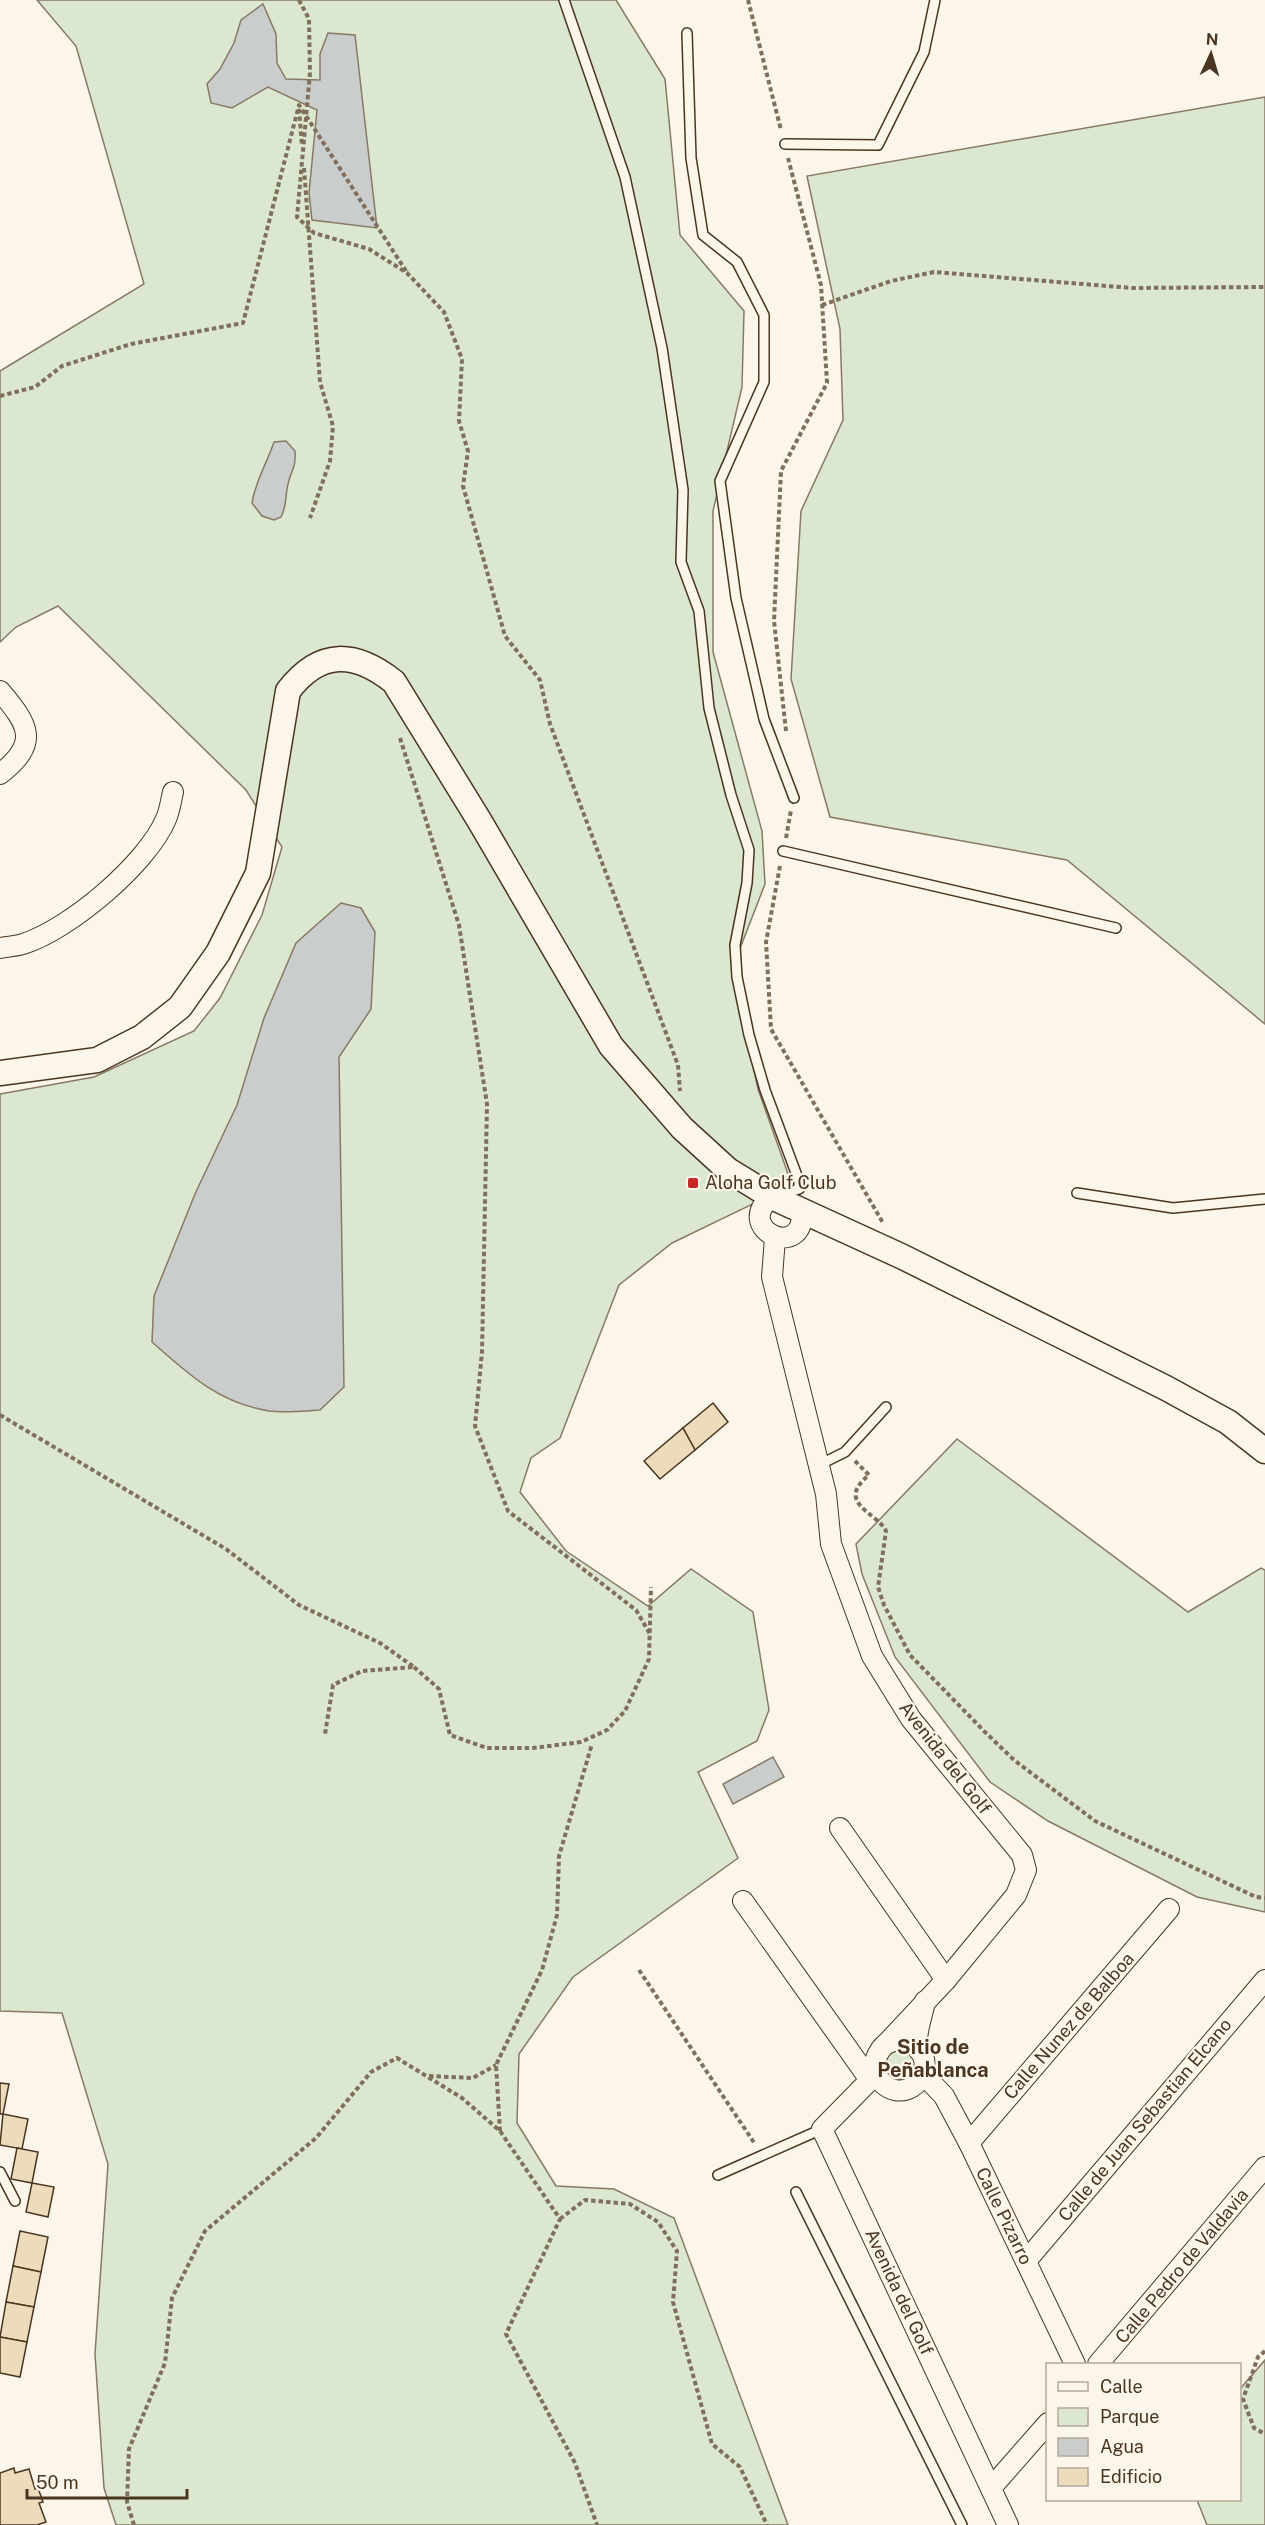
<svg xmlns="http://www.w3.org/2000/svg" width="1265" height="2525" viewBox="0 0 1265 2525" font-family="'Public Sans',sans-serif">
<rect width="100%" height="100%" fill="#fbf6e9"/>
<g fill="#dce7d0" stroke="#887966" stroke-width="1.5">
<polygon points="37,0 616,0 665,79 680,235 744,311 742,387 713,511 713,652 762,831 765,884 732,969 758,1089 792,1185 672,1243 619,1285 560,1438 531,1458 520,1492 566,1551 648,1606 691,1569 753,1612 769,1710 757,1741 698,1772 738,1858 573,1977 519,2054 517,2123 556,2186 614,2189 674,2218 788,2525 116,2525 104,2488 95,2354 108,2164 62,2013 0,2011 0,1094 94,1077 194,1031 220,998 262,915 282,847 246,790 58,606 16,627 0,642 0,371 144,284 76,46"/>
<polygon points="1265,97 1265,1024 1067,860 830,817 791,679 801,511 843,420 840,329 807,176"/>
<polygon points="957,1439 1188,1612 1261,1568 1265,1570 1265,1912 1197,1897 1048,1821 990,1782 895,1657 862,1574 856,1544"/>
<path d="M899 2048 917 2057 912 2078C896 2083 881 2077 886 2057Z"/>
<polygon points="1265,2360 1265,2525 1207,2525 1197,2500 1240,2500 1240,2389"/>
</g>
<g fill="#c9cecd" stroke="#887966" stroke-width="1.5">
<polygon points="263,4 276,34 277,63 286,79 320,80 320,54 328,33 355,35 377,228 312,220 309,193 317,110 268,87 232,108 211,103 207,84 220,69 234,43 241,20"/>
<path d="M286 441 295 451C296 470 291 469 288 484 285 496 287 506 281 517L274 520 262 516 252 503C255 482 267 463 274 442Z"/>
<path d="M341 903 361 908 375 932 371 1009 339 1057 344 1387 320 1410C303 1411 285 1413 269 1411 219 1403 188 1374 152 1342L154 1296 195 1194 237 1105 264 1018 296 943Z"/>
<polygon points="773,1757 784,1777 733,1804 723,1784"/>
</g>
<g fill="#ecdcbc" stroke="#4a3520" stroke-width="1.5">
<polygon points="713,1403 728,1422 695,1450 683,1428"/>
<polygon points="683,1428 695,1450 660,1479 644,1461"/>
<polygon points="0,2083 9,2084 3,2114 0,2114"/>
<polygon points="3,2114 28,2119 22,2149 0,2145"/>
<polygon points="17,2148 38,2152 32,2183 11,2179"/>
<polygon points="32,2183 54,2187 48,2217 26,2212"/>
<polygon points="20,2231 48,2237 41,2272 13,2266"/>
<polygon points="13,2266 41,2272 34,2307 6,2302"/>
<polygon points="6,2302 34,2307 27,2342 0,2337"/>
<polygon points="0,2337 27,2342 20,2377 0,2373"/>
<polygon points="14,2468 15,2473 29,2469 35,2489 38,2488 43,2502 39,2503 46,2522 37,2525 0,2525 0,2473"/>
</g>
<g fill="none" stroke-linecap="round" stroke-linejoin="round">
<defs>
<g id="service">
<polyline points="564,0 625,177 662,348 683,490 681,562 699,611 709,708 731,795 749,850 747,883 735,945 737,977 749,1035 765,1090 799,1181 799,1189 780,1195"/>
<polyline points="687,33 691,158 703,235 737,262 764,315 764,382 720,481 736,598 764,719 794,798"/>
<polyline points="785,144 878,145 924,52 935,0"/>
<polyline points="783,851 1116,928"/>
<polyline points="1077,1193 1173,1208 1265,1199"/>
<polyline points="819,1465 845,1452 886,1407"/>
<polyline points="0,2172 15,2201"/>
<polyline points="718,2175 822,2129"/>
<polyline points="796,2192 962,2525"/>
</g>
<g id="minor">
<path d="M0 691C29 725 40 743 0 774"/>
<path d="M0 948C7 947 16 946 23 944 70 929 147 864 166 819 170 810 171 800 173 792"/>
<path d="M772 1197C731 1228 806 1264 802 1209"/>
<polyline points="775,1238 772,1277 826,1494 831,1544 872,1656 911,1719 1022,1855 1026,1870 1016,1895 946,1980 887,2043"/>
<polyline points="840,1828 946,1980"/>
<polyline points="743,1901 870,2080"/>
<path d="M917 2047C904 2038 886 2037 878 2054 866 2075 891 2100 912 2087 923 2080 928 2066 922 2054 921 2053 917 2048 917 2047 915 2034 923 2014 925 2001"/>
<polyline points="876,2074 822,2129 1008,2525"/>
<polyline points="923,2074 944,2096 969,2143 1075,2364"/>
<polyline points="969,2143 1169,1909"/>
<polyline points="1026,2261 1265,1980"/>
<polyline points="1098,2364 1265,2167"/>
<polyline points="991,2488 1048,2423"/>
</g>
<path id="tertiary" d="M0 1073 97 1060 142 1037 180 1007 218 953 258 873 288 691C320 649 355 651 394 682L479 820 611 1046 682 1128 728 1170 772 1197 903 1257 1166 1388 1228 1422 1265 1451"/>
</defs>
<use href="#service" stroke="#4a3520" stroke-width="12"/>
<use href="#minor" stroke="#4a3520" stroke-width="22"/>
<use href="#tertiary" stroke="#4a3520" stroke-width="27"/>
<g stroke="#7f6f5c" stroke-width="4" stroke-dasharray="4.5 3" stroke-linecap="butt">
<polyline points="299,0 309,19 310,73 297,217 314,233 369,249 407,273 444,312 462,359 459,421 468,451 463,486 505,636 540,680 550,724 678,1065 680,1091"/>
<polyline points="748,0 781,130"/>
<polyline points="299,109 302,146"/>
<polyline points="304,168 320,382 333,426 330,461 310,518"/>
<polyline points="822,305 891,281 934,272 1132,288 1265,287"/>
<polyline points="0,396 35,387 62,366 131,344 243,323 299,105 406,271"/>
<polyline points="786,731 774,621 781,471 827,383 821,285 788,158"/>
<polyline points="400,738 459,925 487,1104 482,1352 475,1426 508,1511 636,1610 650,1634"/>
<polyline points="786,838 791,810"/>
<polyline points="780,866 766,942 771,1029 883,1223"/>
<polyline points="0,1415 226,1549 299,1605 380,1643 414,1667 362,1671 333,1685 325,1734"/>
<path d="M855 1461 869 1475C834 1503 878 1513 886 1531L878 1587 884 1605 910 1655 985 1732 1014 1760 1095 1821 1256 1897 1265 1898"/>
<polyline points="414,1667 439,1689 450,1735 487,1748 533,1748 581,1742 607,1730 625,1711 649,1659 651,1587"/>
<polyline points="639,1970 755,2144"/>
<polyline points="429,2076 473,2078 496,2065"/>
<polyline points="500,2131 496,2065 542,1970 557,1915 559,1856 592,1744"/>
<polyline points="560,2219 585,2200 630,2204 658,2222 677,2251 673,2302 712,2444 740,2467 767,2525"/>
<polyline points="1265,2351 1258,2357 1243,2399 1254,2428 1265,2434"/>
<polyline points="134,2525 127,2502 129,2449 165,2363 172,2298 205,2231 316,2138 371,2072 397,2058 462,2098 500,2131 560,2219 506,2334 575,2463 597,2525"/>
</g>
<use href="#service" stroke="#fbf6e9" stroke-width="9"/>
<use href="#minor" stroke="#fbf6e9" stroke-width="20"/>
<use href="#tertiary" stroke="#fbf6e9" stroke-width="24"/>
</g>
<rect fill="#c62828" stroke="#fbf6e9" stroke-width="2" x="687" y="1177" width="12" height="12" rx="3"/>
<g text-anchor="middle" stroke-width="4.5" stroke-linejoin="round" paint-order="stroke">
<g font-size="18" fill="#4a3520" stroke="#fbf6e9" text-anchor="start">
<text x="705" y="1189">Aloha Golf Club</text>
</g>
<g font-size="18" fill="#4a3520" stroke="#fbf6e9">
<text transform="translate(945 1758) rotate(52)" y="6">Avenida del Golf</text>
<text transform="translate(1069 2026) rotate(-49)" y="6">Calle Nunez de Balboa</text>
<text transform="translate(1145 2120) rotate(-50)" y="6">Calle de Juan Sebastian Elcano</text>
<text transform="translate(1004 2216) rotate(64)" y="6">Calle Pizarro</text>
<text transform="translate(1182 2266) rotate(-50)" y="6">Calle Pedro de Valdavia</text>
<text transform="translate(899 2292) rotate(65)" y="6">Avenida del Golf</text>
</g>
<g font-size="20" font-weight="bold" fill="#4a3520" stroke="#fbf6e9">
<text x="933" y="2054">Sitio de<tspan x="933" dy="23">Peñablanca</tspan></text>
</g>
</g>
<rect x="1046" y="2363" width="195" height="138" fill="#fbf6e9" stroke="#b4a999" stroke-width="1.5"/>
<rect x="1058" y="2382" width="30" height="9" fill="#fbf6e9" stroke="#b4a999" stroke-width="1.5"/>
<text x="1100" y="2393" font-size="18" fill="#4a3520">Calle</text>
<rect x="1058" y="2408" width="30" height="18" fill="#dce7d0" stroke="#b4a999" stroke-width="1.5"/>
<text x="1100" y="2423" font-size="18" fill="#4a3520">Parque</text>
<rect x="1058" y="2438" width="30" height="18" fill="#c9cecd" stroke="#b4a999" stroke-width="1.5"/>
<text x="1100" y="2453" font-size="18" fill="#4a3520">Agua</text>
<rect x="1058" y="2468" width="30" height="18" fill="#ecdcbc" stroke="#b4a999" stroke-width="1.5"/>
<text x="1100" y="2483" font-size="18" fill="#4a3520">Edificio</text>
<g transform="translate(1211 54) rotate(4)" stroke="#fbf6e9" stroke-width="4.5" paint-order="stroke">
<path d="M0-4.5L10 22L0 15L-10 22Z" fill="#4a3520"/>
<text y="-9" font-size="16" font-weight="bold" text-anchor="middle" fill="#4a3520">N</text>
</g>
<path d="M27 2489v9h160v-9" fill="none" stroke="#4a3520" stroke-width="3"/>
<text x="36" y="2489" font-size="18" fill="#4a3520" stroke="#fbf6e9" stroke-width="4.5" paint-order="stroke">50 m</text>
</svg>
